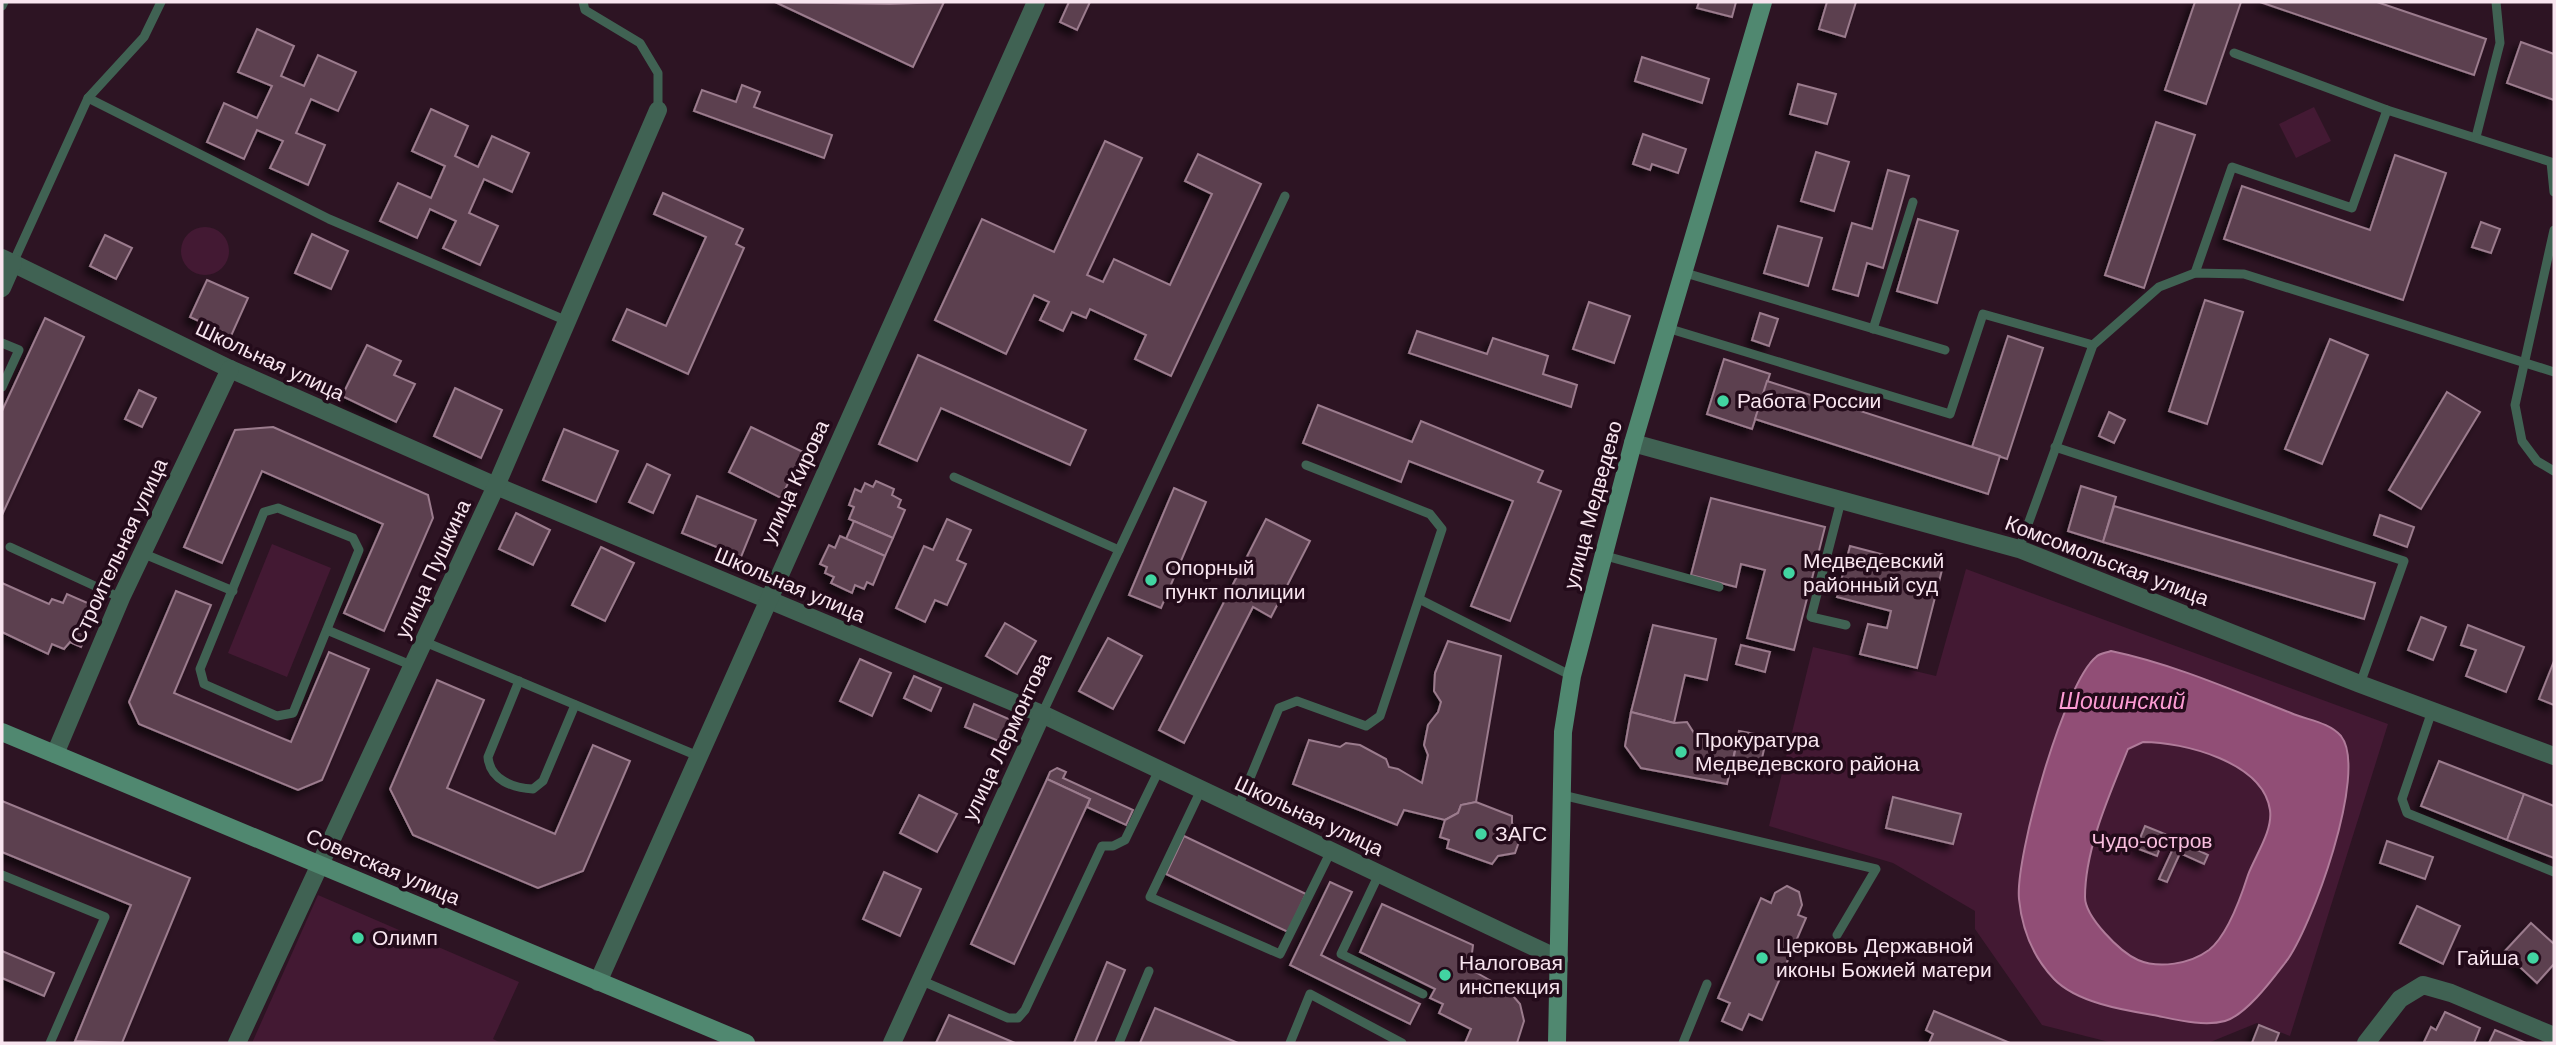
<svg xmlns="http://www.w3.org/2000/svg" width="2556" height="1045" viewBox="0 0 2556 1045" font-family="Arial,sans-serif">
<defs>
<filter id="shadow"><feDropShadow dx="-5.5" dy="5.5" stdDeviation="3.5" flood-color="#0009"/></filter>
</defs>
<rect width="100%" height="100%" fill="#2d1423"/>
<g fill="#431933">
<polygon points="2314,107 2331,141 2296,158 2279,124"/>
<circle cx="205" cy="251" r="24"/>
<polygon points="272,544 331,568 287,677 228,653"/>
<polygon points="1966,569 2388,724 2290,1036 2257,1023 2208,1043 2113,1043 2042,1025 1975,929 1975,911 1893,863 1769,826 1813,647 1936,676"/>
<polygon points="318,895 519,982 493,1039 501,1043 252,1043"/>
</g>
<path fill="#914e76" stroke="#b07b9a" stroke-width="2" fill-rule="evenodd" d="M2111 651C2173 664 2232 690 2291 713 2307 720 2329 722 2341 736 2369 771 2311 930 2285 963 2272 980 2246 1015 2225 1021 2203 1027 2174 1019 2153 1015 2122 1010 2076 1002 2054 979 2033 957 2022 929 2019 899 2015 857 2064 683 2096 657 2100 653 2106 653 2111 651ZM2143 742C2184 742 2263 762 2270 810 2273 831 2255 856 2248 875 2241 897 2228 935 2209 950 2190 964 2159 969 2138 960 2120 952 2085 917 2085 897 2085 848 2110 794 2128 749Z"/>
<g fill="#5c4050" stroke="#9b7b8d" stroke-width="2" filter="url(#shadow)">
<polygon points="775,2 890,4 944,2 913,67"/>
<polygon points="1069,2 1090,2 1077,30 1060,22"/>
<polygon points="1699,2 1736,2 1732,17 1697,8"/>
<polygon points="1827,2 1856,2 1845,37 1819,29"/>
<polygon points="2195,2 2241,2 2206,104 2165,90"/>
<polygon points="2260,2 2377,2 2486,39 2474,75"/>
<polygon points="257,29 294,46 281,76 304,86 318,55 356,72 338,111 311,99 296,133 325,145 308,185 270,168 283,141 257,130 244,159 207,142 224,103 257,118 272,86 238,72"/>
<polygon points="2521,42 2554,54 2554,100 2507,83"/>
<polygon points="1642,57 1709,79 1702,103 1635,81"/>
<polygon points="1798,84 1836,94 1827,124 1790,114"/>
<polygon points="742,85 760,92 754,107 832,135 824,158 694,111 702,90 736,102"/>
<polygon points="431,109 468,126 455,156 478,167 492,136 529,153 512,192 484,179 469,213 498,226 480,265 443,248 456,221 430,209 417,238 380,221 398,183 431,198 445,166 412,151"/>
<polygon points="2156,122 2195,135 2144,288 2105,275"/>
<polygon points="1643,134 1686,149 1678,173 1652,164 1650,170 1633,164"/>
<polygon points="1105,141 1142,158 1087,275 1103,282 1114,259 1170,285 1212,194 1185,181 1198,154 1261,184 1171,376 1135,359 1146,335 1090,309 1086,318 1072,312 1063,331 1040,320 1049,302 1034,295 1006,354 935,320 982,219 1054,252"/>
<polygon points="1816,152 1849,162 1834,211 1801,201"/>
<polygon points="2395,155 2446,173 2403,300 2224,239 2242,186 2370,230"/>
<polygon points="1888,170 1909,176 1883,268 1867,263 1858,296 1833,289 1852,223 1872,229"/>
<polygon points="663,193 743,229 736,244 744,248 688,374 613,340 627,309 666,326 706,237 654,214"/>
<polygon points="1918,219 1958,231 1937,303 1897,291"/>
<polygon points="2481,222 2500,229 2491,253 2472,247"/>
<polygon points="1778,226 1822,238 1808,286 1764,273"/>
<polygon points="312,234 348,251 331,289 295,273"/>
<polygon points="105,235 132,248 116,279 90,266"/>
<polygon points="207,280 248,298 231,336 190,317"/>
<polygon points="2205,300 2243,312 2207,424 2169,411"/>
<polygon points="1589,302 1630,316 1614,363 1573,349"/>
<polygon points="1760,313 1778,319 1769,346 1752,340"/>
<polygon points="45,318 84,337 2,515 2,411"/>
<polygon points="1417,331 1487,354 1493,338 1548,356 1543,374 1577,385 1571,407 1409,353"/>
<polygon points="2008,336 2043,348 2007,459 1972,447"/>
<polygon points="2330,339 2368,355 2322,464 2285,449"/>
<polygon points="367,345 401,361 394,375 415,384 396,422 342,396"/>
<polygon points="918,355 1086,430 1070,465 941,408 917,461 879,444"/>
<polygon points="1724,359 1770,374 1752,429 1707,414"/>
<polygon points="1767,381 2000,456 1988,494 1755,419"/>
<polygon points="455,388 502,410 481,458 434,436"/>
<polygon points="139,390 156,398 142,427 125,419"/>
<polygon points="2447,392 2480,412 2421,509 2389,490"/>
<polygon points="1318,405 1412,442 1421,421 1543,471 1538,482 1561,491 1510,621 1471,606 1513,501 1409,461 1401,482 1303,443"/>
<polygon points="2109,412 2125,420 2114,443 2099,436"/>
<polygon points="273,427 428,495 433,518 384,631 344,613 383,524 262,471 222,563 184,547 235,430"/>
<polygon points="751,427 803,452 781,498 729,472"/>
<polygon points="564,429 618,451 596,502 543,480"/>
<polygon points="647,464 670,475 653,513 629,502"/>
<polygon points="876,481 894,489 892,495 901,500 898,507 905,510 893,538 849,519 854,507 849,505 855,489 861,492 865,483 873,487"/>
<polygon points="2081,486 2116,497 2103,542 2068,531"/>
<polygon points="1174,488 1206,502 1161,608 1129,595"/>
<polygon points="697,496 756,520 741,557 682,533"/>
<polygon points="1711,498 1825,527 1794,650 1747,638 1765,570 1741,564 1736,587 1691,575"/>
<polygon points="2114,506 2375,583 2364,619 2103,542"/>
<polygon points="516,513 550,530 533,565 499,549"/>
<polygon points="2380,515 2414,527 2407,547 2374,535"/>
<polygon points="947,519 971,530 957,560 966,564 947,605 935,600 925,622 896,608 924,546 933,550"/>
<polygon points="1266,519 1310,541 1271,617 1253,607 1184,743 1159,730"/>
<polygon points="854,521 893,538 885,556 846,539"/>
<polygon points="840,536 885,556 873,585 867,582 864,589 855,585 852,593 831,583 834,577 825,573 827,567 820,564 829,545 835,548"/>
<polygon points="1850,546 1942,570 1917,668 1860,654 1868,624 1887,628 1891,611 1837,597"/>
<polygon points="601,547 634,563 605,621 572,605"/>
<polygon points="2,583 49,604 52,599 63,603 67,594 99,608 81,647 70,642 64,649 52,644 48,654 2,632"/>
<polygon points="176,591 211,605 174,693 291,742 329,652 369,669 322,780 298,790 139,724 129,702"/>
<polygon points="2421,617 2446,627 2433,660 2408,650"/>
<polygon points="1005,623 1036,641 1017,674 986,656"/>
<polygon points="1653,625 1716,639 1707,680 1685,675 1674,723 1631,712"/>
<polygon points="2468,625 2524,647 2506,692 2466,676 2476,650 2461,645"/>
<polygon points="1108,638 1142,656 1113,709 1079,691"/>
<polygon points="1448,641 1501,656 1476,802 1461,805 1458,813 1445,820 1404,810 1397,825 1293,784 1309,740 1340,747 1346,743 1360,745 1386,759 1389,767 1398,769 1422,783 1428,755 1424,745 1428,725 1438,712 1441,702 1434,691 1435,673"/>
<polygon points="1741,645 1770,652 1765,672 1736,664"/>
<polygon points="860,659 891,673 872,716 840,701"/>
<polygon points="2554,661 2554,705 2539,699"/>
<polygon points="914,676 941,688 931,711 904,698"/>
<polygon points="437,680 484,700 447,788 555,834 593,745 630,761 583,871 538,888 413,835 390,789"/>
<polygon points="974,704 1011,720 1001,742 965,727"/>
<polygon points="1631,712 1674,723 1687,722 1694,733 1737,742 1727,784 1641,768 1625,746"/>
<polygon points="1739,731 1767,736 1760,767 1733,761"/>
<polygon points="2439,761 2524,794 2507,840 2421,806"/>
<polygon points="1057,768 1066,772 1063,778 1133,810 1126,825 1087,807 1090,799 1047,779 1050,772"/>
<polygon points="1047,779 1090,799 1014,964 971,944"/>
<polygon points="2524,794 2554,806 2554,858 2507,840"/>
<polygon points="919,795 957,814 937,852 900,833"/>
<polygon points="1893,797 1961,814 1953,844 1886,828"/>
<polygon points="2,801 190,878 122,1043 75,1041 131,905 2,852"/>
<polygon points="1476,802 1512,816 1512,823 1521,836 1515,853 1498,856 1492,864 1447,848 1449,840 1440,837 1445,820 1458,813 1461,805"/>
<polygon points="2145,826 2165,834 2157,856 2136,848"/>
<polygon points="1184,836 1306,894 1288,932 1166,874"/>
<polygon points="2177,840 2208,855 2204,864 2180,853 2167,882 2159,879"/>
<polygon points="2387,841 2433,857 2425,879 2380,863"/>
<polygon points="884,872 921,889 900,936 863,919"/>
<polygon points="1330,882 1352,892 1321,955 1420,1004 1410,1024 1290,965"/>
<polygon points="1787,886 1799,892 1802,905 1798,915 1806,918 1762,1020 1749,1014 1742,1030 1722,1021 1730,1003 1718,998 1761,898 1771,903 1775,893"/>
<polygon points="1382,904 1473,945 1470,969 1509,991 1520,1004 1524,1021 1517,1043 1465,1043 1471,1029 1439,1013 1443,1004 1430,998 1435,989 1360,952"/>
<polygon points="2417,906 2460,926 2443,964 2400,943"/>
<polygon points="2531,923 2554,944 2554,964 2537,983 2504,952"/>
<polygon points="2,951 54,973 44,996 2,978"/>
<polygon points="1107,962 1125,970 1095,1043 1074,1043"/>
<polygon points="1155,1008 1238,1043 1140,1043"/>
<polygon points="1934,1011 2010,1043 1929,1043 1933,1034 1926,1030"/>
<polygon points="2445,1012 2480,1028 2474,1043 2424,1042 2431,1027 2436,1030"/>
<polygon points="949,1015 1015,1043 936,1043"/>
<polygon points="2259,1025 2279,1033 2275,1043 2252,1043"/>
<polygon points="2495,1030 2526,1043 2489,1043"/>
</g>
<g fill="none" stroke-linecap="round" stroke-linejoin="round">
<g stroke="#406253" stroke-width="9">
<polyline points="583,2 585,10 640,43 658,73 658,110"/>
<polyline points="2,6 4,2"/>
<polyline points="2234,53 2387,110 2551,162 2554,192"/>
<polyline points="88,98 329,219 567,321"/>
<polyline points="2476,137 2500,43 2496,2"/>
<polyline points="2554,230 2515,405 2522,441 2537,461 2554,471"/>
<polyline points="13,263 88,98 144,37 161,2"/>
<polyline points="1682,272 1945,350"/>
<polyline points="2195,273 2232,167 2352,208 2387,110"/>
<polyline points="1667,328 1950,414 1983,314 2093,345"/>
<polyline points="1873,329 1913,202"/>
<polyline points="2,343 19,350 2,387"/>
<polyline points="2055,447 2404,561 2360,684"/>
<polyline points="954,477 1119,550"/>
<polyline points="1841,501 1811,617 1846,625"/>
<polygon points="278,508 353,538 359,550 293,713 277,716 204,684 200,669 264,512"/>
<polyline points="10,547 121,598"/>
<polyline points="2019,549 2093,345 2159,287 2195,273 2244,274 2554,372"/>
<polyline points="142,553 233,591"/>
<polyline points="1602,555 1719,587"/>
<polyline points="1421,600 1572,676"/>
<polyline points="327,630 413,666"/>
<polyline points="425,642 698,756"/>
<path d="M519 681 488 757C490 780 513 788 533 789L543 781 575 705"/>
<polyline points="2432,711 2402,799 2407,813 2554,872"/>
<polyline points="1042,714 1285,196"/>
<polyline points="1201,790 1150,897 1280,954 1331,851"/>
<polyline points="1562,795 1876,869 1837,935"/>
<polyline points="1238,807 1279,708 1297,701 1366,726 1380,716 1442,529 1430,514 1306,465"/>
<polyline points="1379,874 1341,954 1423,994"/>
<polyline points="2,875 105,917 50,1043"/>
<polyline points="920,980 1008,1018 1018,1018 1025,1010 1102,846 1113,846 1125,840 1159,770"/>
<polyline points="1119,1043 1149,971"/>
<polyline points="1290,1043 1310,994 1402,1043"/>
<polyline points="1683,1043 1707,984"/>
</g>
<g stroke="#406253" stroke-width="18">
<polyline points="2,258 230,369 496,486 1042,714 1559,959"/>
<polyline points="2,288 13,263"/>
<polyline points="1633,443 2019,549 2360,684 2554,756"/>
<polyline points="55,754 121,598 230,369"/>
<polyline points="598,982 1036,2"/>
<polyline points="237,1043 496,486 658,110"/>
<polyline points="892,1043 1042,714"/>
<polyline points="2366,1043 2400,999 2423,985 2451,993 2554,1036"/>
</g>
<g stroke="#508870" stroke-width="18">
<polyline points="2,732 746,1043"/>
<polyline points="1557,1043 1563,732 1572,676 1633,443 1763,2"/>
</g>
</g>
<g fill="#42d4a1" stroke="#230b1a" stroke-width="2.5">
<circle cx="1723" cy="401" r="7"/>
<circle cx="1789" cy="573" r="7"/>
<circle cx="1151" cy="580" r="7"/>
<circle cx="1681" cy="752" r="7"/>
<circle cx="1481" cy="834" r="7"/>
<circle cx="358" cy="938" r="7"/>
<circle cx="1762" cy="958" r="7"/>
<circle cx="2533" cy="958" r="7"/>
<circle cx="1445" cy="975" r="7"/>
</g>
<g text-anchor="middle" stroke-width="7" stroke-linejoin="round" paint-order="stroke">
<g font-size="21" fill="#f8e5ef" stroke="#230b1a">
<text transform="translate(270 361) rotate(25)" y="7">Школьная улица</text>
<text transform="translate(795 482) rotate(-65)" y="7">улица Кирова</text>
<text transform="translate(1593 505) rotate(-75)" y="7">улица Медведево</text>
<text transform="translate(119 551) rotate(-65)" y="7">Строительная улица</text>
<text transform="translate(2107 561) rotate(21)" y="7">Комсомольская улица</text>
<text transform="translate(433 569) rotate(-65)" y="7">улица Пушкина</text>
<text transform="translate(790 585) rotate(23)" y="7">Школьная улица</text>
<text transform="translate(1007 737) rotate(-65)" y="7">улица Лермонтова</text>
<text transform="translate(1309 816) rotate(25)" y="7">Школьная улица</text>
<text transform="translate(383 867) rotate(23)" y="7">Советская улица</text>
</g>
<g font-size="21" fill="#f8e5ef" stroke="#230b1a" text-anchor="start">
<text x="1737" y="408">Работа России</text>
<text x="1803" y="568">Медведевский<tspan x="1803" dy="24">районный суд</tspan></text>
<text x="1165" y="575">Опорный<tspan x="1165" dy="24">пункт полиции</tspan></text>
<text x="1695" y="747">Прокуратура<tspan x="1695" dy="24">Медведевского района</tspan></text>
<text x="1495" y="841">ЗАГС</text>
<text x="372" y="945">Олимп</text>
<text x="1776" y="953">Церковь Державной<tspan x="1776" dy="24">иконы Божией матери</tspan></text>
<text x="2519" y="965" text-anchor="end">Гайша</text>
<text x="1459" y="970">Налоговая<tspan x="1459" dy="24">инспекция</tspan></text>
</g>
<g font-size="21" fill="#f9bede" stroke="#230b1a">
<text x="2152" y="848">Чудо-остров</text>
</g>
<g font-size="23" font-style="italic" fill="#fd9cd4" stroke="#230b1a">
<text x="2122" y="709">Шошинский</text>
</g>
</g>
<rect width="2556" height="1045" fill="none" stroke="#f8e5ef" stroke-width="7"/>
</svg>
